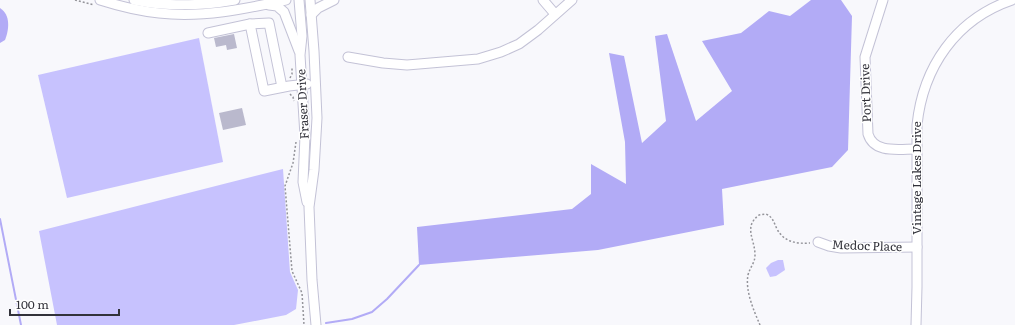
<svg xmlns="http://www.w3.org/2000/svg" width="1015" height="325" viewBox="0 0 1015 325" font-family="Literata,serif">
<rect width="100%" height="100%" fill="#f8f8fc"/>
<g fill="#c7c2fe">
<polygon points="199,38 223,162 67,198 38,75"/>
<polygon points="283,169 290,272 298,290 296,309 286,315 234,325 57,325 39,231"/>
<polygon points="778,260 783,260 785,270 776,276 770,277 766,268 771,263"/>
</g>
<g fill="#b2abf6">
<polygon points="811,0 841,0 852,16 848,150 832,167 722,189 724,225 598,250 419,265 417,227 572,209 591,194 591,164 626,184 625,142 609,53 624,56 642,143 666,121 655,36 667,34 696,121 732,91 702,41 741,33 769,11 790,16"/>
<path d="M0 8C11 15 9 30 5 40L0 43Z"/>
</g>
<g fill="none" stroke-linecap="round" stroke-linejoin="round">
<g stroke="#b2abf6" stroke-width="2">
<polyline points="0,219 21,325"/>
<polyline points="326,323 352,319 372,312 387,299 419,265"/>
</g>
</g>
<g fill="#bab9cd">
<polygon points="234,34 237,48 227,50 226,45 216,47 214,38"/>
<polygon points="242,108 246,125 223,130 219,113"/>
</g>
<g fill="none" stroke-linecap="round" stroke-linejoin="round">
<defs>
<g id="minor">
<path d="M100 0C119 6 139 11 159 13 202 18 245 9 286 0"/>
<path d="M134 0C168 7 201 6 235 0"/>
<polyline points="299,0 302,36 300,55 305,136 303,182 307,202"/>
<polyline points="310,0 314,51 317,118 314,170 309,207 312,280 316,325"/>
<polyline points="543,0 555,14"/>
<path d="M883 0 865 57 868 134C874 154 899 149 916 149"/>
<polyline points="269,5 277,6 284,12 299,51"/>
<polyline points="311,15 318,8 334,0"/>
<polyline points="250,24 269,23 282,87"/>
<polyline points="208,33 250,24 264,91 289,86 307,84"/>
<polyline points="348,57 383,63 407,65 478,59 501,52 519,44 538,30 572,0"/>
<polyline points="818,242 829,246 841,248 917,247"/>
<path d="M916 325 917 287V125C923 67 956 19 1012 0"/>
</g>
</defs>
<use href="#minor" stroke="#c3c2d6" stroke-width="11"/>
<g stroke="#94949a" stroke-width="1.5" stroke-dasharray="2 2" stroke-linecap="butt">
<polyline points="75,0 94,5"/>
<polyline points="290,78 292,74 292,68"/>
<polyline points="290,94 293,97 294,101"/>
<polyline points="296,142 293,163 285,186 292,271 302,293 304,325"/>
<path d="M760 325C754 311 745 291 748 275 750 267 755 263 755 255 755 239 743 227 759 215L766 214C773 217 774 223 777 229 784 242 796 244 810 243"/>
</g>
<use href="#minor" stroke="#fff" stroke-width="9"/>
</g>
<g text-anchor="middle" stroke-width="3" stroke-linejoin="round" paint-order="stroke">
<g font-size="12" fill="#32323a" stroke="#fff">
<text transform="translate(866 93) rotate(-92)" y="4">Port Drive</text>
<text transform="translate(303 104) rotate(-93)" y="4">Fraser Drive</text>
<text transform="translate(917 178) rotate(-90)" y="4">Vintage Lakes Drive</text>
<text transform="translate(867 246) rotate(2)" y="4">Medoc Place</text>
</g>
</g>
<path d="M10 309v6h109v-6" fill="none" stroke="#32323a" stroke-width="2"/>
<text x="16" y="309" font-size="12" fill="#32323a" stroke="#ffffff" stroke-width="3" paint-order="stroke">100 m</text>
</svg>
